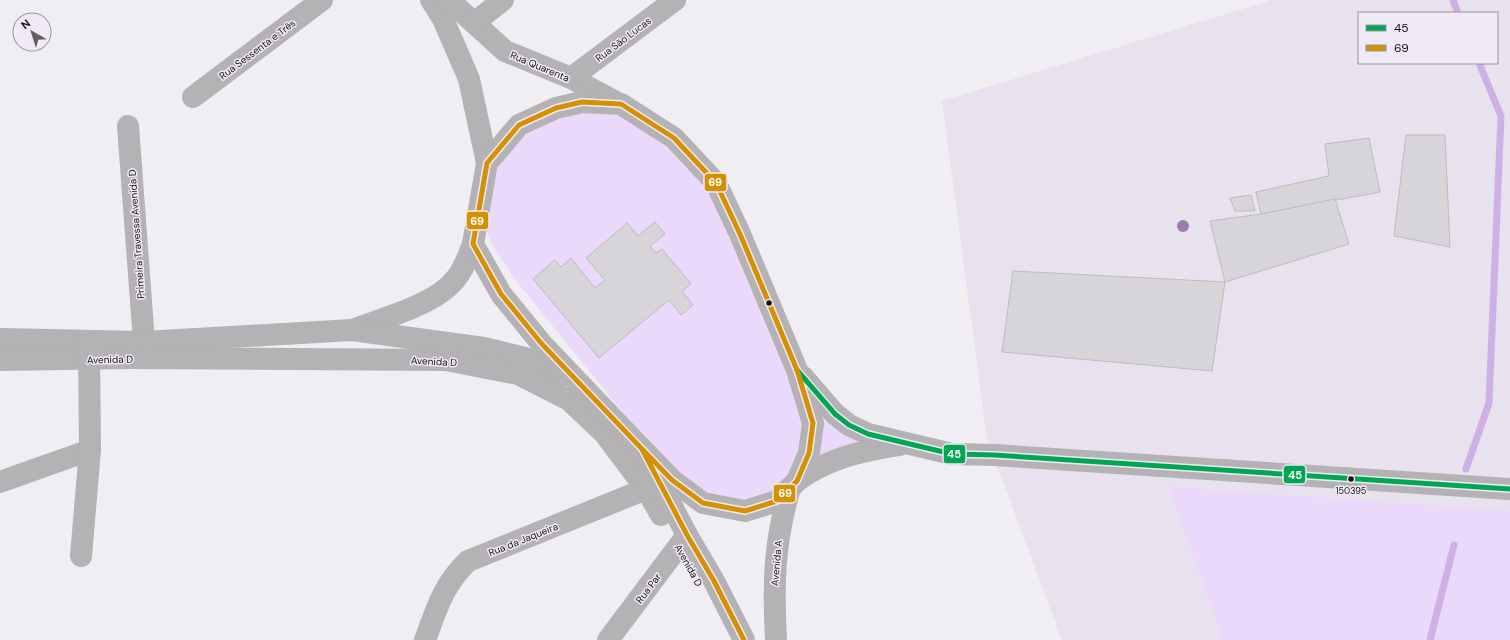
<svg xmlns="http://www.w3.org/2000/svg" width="1510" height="640" viewBox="0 0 1510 640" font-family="'DM Sans',sans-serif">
<rect width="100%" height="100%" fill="#f0edf3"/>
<path fill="#e8e1ee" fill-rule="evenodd" d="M1272 0H1510V640H1062L987 439 942 101ZM1359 13H1497V63H1359Z"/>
<g fill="#ead9fa">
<polygon points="575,100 683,137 802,389 803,447 793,470 780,485 764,495 745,501 709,493 687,481 644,439 514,278 493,246 487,231 489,204 502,152 520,129"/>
<polygon points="830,408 889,438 813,460 819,418"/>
<polygon points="1169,487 1510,511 1510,640 1223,640"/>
</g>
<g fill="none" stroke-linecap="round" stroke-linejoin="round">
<g stroke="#ceb0e4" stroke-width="7">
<polyline points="1453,0 1458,13"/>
<polyline points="1466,469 1489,403 1501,116 1479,63"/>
<polyline points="1430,640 1454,545"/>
</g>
</g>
<g fill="#d8d5da" stroke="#bdbbbf">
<polygon points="1406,135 1445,135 1450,247 1394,236"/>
<polygon points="1369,138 1380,192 1261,214 1256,192 1329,176 1325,144"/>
<polygon points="1251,195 1255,211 1235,211 1230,198"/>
<polygon points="1335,199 1349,244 1225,282 1210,221 1261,214"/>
<polygon points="655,222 665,234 650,246 656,253 662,249 691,284 682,291 693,305 681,315 669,300 599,358 533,279 555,260 561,267 571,258 595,288 605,280 586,258 627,223 638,236"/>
<polygon points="1013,271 1225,282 1212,371 1002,352"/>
</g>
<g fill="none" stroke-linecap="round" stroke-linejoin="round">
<g stroke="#b4b2b4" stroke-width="22">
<polyline points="431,0 443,19 469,79 487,163"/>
<polyline points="449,0 505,51 571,78 614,101"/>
<polyline points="474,23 503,0"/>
<polyline points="571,78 675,0"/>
<polyline points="193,97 322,0"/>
<polyline points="128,126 144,342"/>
<path d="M352 330C381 319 429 306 450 285 462 274 467 259 473 244"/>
<polyline points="0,339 144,342 352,330 484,348 525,358 567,375"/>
<polyline points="0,360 130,358 446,360 518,374 569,400 604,433 646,489 661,515"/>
<polyline points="803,377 835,414 849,425 868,434 952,454 994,455 1510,489"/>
<polyline points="642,449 672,480 703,503 745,511 777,501 797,481 809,453 813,423 797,370 740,234 716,183 674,138 621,104 582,102 556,108 519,125 487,163 473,244 501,294 541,343 642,449 687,535 714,581 744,640"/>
<path d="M797 481C828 458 862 451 899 445"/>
<polyline points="0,482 90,450"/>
<polyline points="81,556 90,450 89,345"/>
<path d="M425 640C437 608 443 585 468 561L646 489 652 478"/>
<polyline points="608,640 687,535"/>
<path d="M776 640C773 583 774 543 790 488"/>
</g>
<defs>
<polyline id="bus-1" points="797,370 835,414 849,425 868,434 952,454 994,455 1510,489"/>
<polyline id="bus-2" points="642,449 672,480 703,503 745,511 777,501 797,481 809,453 813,423 797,370 740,234 716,183 674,138 621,104 582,102 556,108 519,125 487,163 473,244 501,294 541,343 642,449 687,535 714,581 744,640"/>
</defs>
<use href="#bus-1" stroke="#f0eaf6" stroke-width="8"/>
<use href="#bus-2" stroke="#f0eaf6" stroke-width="8"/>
<use href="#bus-1" stroke="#00a651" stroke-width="5"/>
<use href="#bus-2" stroke="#d59003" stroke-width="5"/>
</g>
<circle fill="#9b7dae" cx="1183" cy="226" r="6"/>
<g fill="#151316" stroke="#f0eaf6" stroke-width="1.5">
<circle cx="769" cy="303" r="3.5"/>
<circle cx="1351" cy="479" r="3.5"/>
</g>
<g text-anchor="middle" stroke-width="3" stroke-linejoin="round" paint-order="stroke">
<g font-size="9" fill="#151316" stroke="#f0eaf6">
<text x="1351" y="494">150395</text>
</g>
<g font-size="10" fill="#151316" stroke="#f0eaf6">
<text transform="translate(623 39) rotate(-37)" y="4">Rua São Lucas</text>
<text transform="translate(257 49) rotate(-37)" y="4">Rua Sessenta e Três</text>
<text transform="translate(540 66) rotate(23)" y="4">Rua Quarenta</text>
<text transform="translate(136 234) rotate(-94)" y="4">Primeira Travessa Avenida D</text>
<text transform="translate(110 359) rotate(-1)" y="4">Avenida D</text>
<text transform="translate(434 361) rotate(3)" y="4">Avenida D</text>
<text transform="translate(523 539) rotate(-22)" y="4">Rua da Jaqueira</text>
<text transform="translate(776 563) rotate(-85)" y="4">Avenida A</text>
<text transform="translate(689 565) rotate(61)" y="4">Avenida D</text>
<text transform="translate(648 588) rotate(-53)" y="4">Rua Par</text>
</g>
</g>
<g stroke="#f0eaf6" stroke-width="1.5">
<rect x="704" y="173" width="23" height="19" rx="4" fill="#d59003"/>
<rect x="466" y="211" width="23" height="19" rx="4" fill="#d59003"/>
<rect x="943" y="444" width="23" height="20" rx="4" fill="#00a651"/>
<rect x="1283" y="465" width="23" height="19" rx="4" fill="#00a651"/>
<rect x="773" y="484" width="23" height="19" rx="4" fill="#d59003"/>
</g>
<g font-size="11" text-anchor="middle" font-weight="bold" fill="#fff">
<text x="715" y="186">69</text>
<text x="477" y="225">69</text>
<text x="954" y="458">45</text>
<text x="1295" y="479">45</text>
<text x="785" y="497">69</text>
</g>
<rect x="1358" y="12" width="140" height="52" fill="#f0eaf6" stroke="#98949c"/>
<rect x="1366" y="25" width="20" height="6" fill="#00a651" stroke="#98949c"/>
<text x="1394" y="32" font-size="12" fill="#151316">45</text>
<rect x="1366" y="45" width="20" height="6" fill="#d59003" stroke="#98949c"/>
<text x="1394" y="52" font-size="12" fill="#151316">69</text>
<g transform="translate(32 32) rotate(321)"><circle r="19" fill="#f0eaf6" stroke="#98949c"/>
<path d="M0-3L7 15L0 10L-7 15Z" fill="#625f63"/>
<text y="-6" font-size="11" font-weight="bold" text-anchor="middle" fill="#151316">N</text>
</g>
</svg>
